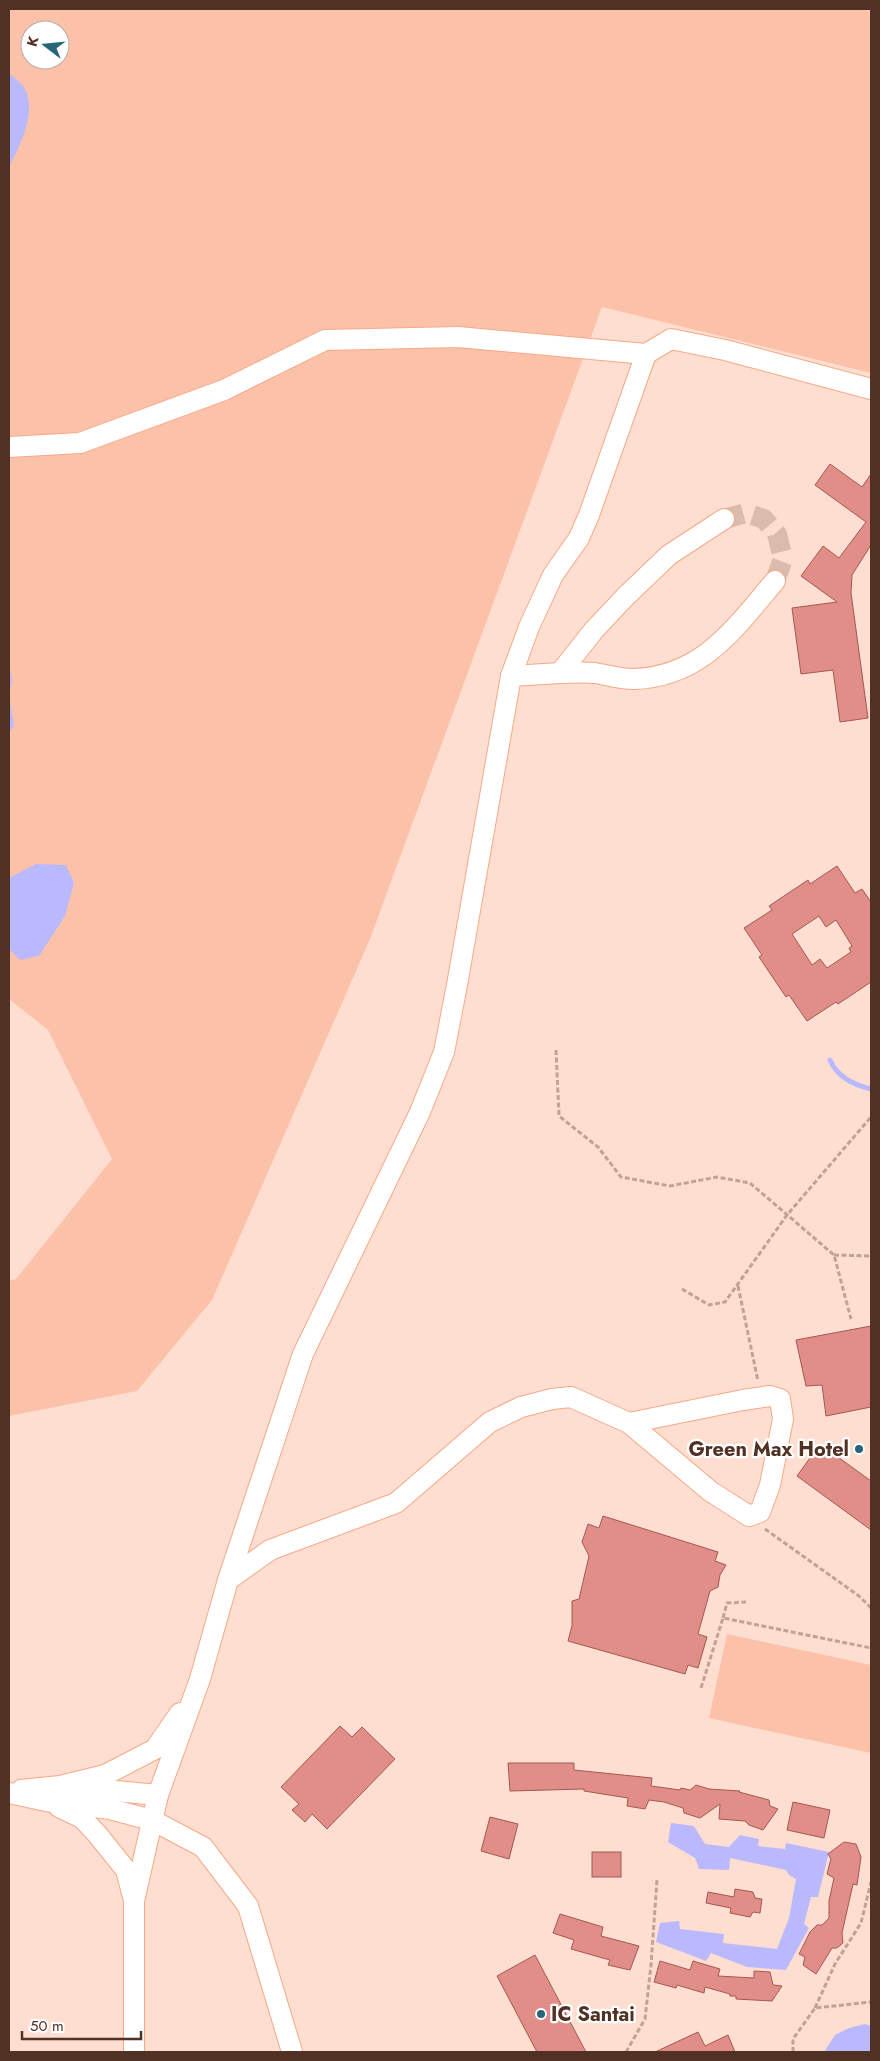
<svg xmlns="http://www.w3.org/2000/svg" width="880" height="2061" viewBox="0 0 880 2061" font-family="Jost,sans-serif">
<rect width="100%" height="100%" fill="#feded0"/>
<g fill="#fbc2a9" fill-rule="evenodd">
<path d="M9 9H858L871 11V373L602 307 370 939 212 1300 137 1391 9 1416V1281L16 1279 112 1159 48 1030 9 999ZM30 30H60V60H30Z"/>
<polygon points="727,1634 871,1665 871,1753 709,1718"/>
</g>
<g fill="#bbb9fd">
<path d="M9 73C13 77 19 81 23 86 39 110 20 145 9 167Z"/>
<polygon points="9,666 12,679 9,695 14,726 9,732"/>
<polygon points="36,864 66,865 74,883 65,916 39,956 20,960 9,949 9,878"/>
<polygon points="671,1823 694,1826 705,1844 729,1847 740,1835 759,1839 758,1846 785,1849 786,1843 829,1852 818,1897 811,1897 804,1924 809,1928 786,1970 747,1967 711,1953 706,1961 656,1942 660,1923 679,1921 680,1929 724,1934 723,1943 777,1949 789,1918 796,1879 789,1875 786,1870 730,1858 729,1870 699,1869 695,1858 668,1842"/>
<polygon points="865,2024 871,2026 871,2052 824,2052 835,2035 849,2028"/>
</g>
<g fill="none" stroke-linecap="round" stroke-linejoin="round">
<path stroke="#bbb9fd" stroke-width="5" d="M830 1060C837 1077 854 1085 871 1089"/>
</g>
<g fill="#e08e87" stroke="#a45852" fill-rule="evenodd">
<polygon points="830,464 862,487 871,474 871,545 852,575 851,593 868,718 840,722 833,670 801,674 792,608 837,602 801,576 823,546 839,558 866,522 815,485"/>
<path d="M837 866 855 893 862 889 871 902V982L838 1004 836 1002 807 1021 789 995 786 997 759 957 762 955 744 928 772 910 769 906 808 880 810 884ZM819 916 826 927 836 920 852 946 849 948 851 952 827 968 820 959 812 965 792 934Z"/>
<polygon points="871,1326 871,1407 826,1416 822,1385 806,1386 796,1340"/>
<polygon points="820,1444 871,1481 871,1530 797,1476"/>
<polygon points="603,1516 718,1552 715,1561 726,1565 720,1575 718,1587 710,1591 698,1634 707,1637 698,1668 688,1665 685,1674 568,1641 572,1626 572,1601 579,1599 589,1556 582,1542 588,1524 599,1528"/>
<polygon points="340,1726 352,1737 362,1727 395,1759 327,1829 312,1814 305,1822 292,1810 299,1804 281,1787"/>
<polygon points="508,1763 574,1763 574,1770 652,1778 651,1786 680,1790 681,1788 690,1790 696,1785 709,1789 740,1791 739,1792 769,1800 770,1806 778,1809 763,1830 749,1825 745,1821 719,1819 720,1804 700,1818 684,1813 683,1808 664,1802 649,1800 645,1809 627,1806 628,1798 584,1791 584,1789 510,1791"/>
<polygon points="793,1802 830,1810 824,1838 787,1830"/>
<polygon points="490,1817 518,1824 509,1859 481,1851"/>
<polygon points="844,1842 856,1844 861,1857 857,1885 853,1884 842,1933 843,1943 837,1948 832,1948 816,1974 803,1965 805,1957 799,1954 810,1932 817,1925 822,1925 829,1918 829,1901 834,1878 827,1874 831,1859 828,1854"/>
<rect x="592" y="1852" width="29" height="25"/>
<polygon points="735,1889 753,1892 755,1898 762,1899 760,1913 753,1912 750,1917 730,1913 731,1908 706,1903 708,1892 734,1897"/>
<polygon points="560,1914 603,1927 601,1936 639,1946 630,1970 608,1965 610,1960 571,1949 574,1940 553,1933"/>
<polygon points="535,1955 586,2052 537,2052 497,1976"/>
<polygon points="660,1961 690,1970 693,1961 720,1969 718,1976 754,1978 754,1971 770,1972 773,1985 782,1986 772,2001 736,1999 736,1996 730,1996 730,1994 705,1987 704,1993 677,1985 676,1988 654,1982"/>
<polygon points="698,2032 705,2046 728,2035 735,2052 655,2052"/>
</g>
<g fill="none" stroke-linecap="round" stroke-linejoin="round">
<polyline stroke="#dbbbad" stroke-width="20" stroke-dasharray="20 10" stroke-linecap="butt" points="724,519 746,513 764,519 777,534 783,559 775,581"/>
<defs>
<g id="minor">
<polyline points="9,447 80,443 224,390 325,340 458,337 646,354 671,339 725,350 871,389"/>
<path d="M724 519 669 555 626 596 594 630 560 673C572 673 584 672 595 673 607 675 620 679 633 679 702 677 734 629 775 581"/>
<polyline points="511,676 560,673"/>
<polyline points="228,1580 270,1550 396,1503 490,1422 521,1407 552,1399 571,1397 629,1423 710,1491 749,1516 760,1512 770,1485 783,1419 780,1399 770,1396 743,1400 629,1423"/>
<polyline points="73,1787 158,1795"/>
<polyline points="21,1790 60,1786 105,1775 155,1749 180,1713"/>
<polyline points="9,1793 46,1801 110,1809 140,1817 152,1820 203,1847 248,1906 292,2052"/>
<polyline points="59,1807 82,1818 97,1834 126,1870 133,1897"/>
<polyline points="134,2052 134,1901 158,1795 200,1679 228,1580 303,1354 420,1112 444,1052 457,985 511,676 529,627 553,575 579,538 589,515 646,354"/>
</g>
</defs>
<use href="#minor" stroke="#f5a987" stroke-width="22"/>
<g stroke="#c1a294" stroke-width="3" stroke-dasharray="5 2.5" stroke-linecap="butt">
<polyline points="556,1050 559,1116 598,1147 621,1177 670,1186 717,1177 750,1183 834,1255 851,1319"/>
<polyline points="834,1255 871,1256"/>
<polyline points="738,1286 758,1381"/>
<polyline points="682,1289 709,1305 725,1302 787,1215 871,1117"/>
<polyline points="765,1529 859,1596 871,1608"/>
<polyline points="723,1618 727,1603 746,1602"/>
<polyline points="701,1688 723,1618 871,1648"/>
<polyline points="815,2008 835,1964 861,1923 871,1882"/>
<polyline points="626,2052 645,2019 651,1965 657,1880"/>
<polyline points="793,2052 793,2039 815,2008 871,2002"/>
</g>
<use href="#minor" stroke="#fff" stroke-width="20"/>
</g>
<g fill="#27657b" stroke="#fff" stroke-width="2">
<circle cx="859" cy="1449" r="5"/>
<circle cx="541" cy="2014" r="5"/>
</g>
<g text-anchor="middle" stroke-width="4.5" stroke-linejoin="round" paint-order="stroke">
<g font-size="20" font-weight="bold" fill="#503123" stroke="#fff" text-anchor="end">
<text x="849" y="1456">Green Max Hotel</text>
<text x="551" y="2021" text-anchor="start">IC Santai</text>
</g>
</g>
<rect width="880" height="2061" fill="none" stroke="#503123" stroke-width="20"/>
<g transform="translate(45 45) rotate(286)"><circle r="24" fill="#ffffff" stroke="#b9ada7"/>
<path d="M0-4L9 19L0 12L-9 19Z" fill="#27657b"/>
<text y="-8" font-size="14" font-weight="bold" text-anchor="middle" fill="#503123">K</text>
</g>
<path d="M22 2031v8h119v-8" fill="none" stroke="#503123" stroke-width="2.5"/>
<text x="30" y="2031" font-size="15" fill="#503123" stroke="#ffffff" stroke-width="4" paint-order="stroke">50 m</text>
</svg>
